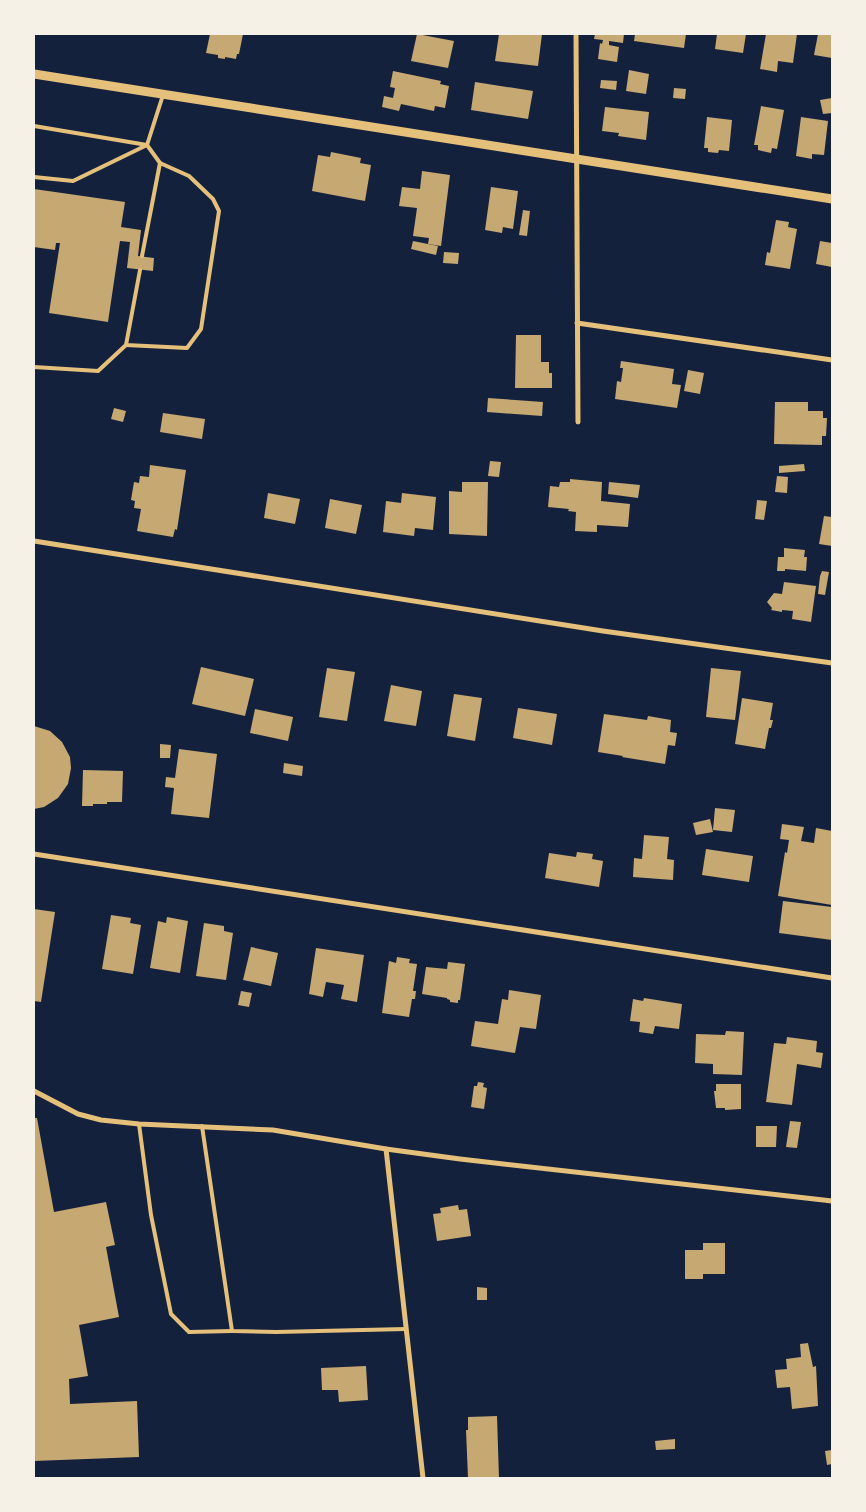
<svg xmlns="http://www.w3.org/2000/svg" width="866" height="1512" viewBox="0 0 866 1512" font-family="Commissioner,sans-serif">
<rect width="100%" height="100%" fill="#14213d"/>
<g fill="#c6a872">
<polygon points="210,34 243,34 239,54 237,54 236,59 225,57 225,59 218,58 218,55 206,53"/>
<polygon points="417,34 454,41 448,68 411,61"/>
<polygon points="499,34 542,34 538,66 495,61"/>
<polygon points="595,34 624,34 623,43 609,41 609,45 619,47 617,62 598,59 600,43 602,44 603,40 594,39"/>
<polygon points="635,34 686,34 684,48 634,41"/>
<polygon points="717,34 746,34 743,53 715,49"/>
<polygon points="766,34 797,34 793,63 778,61 777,72 760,69"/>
<polygon points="818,34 832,34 832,58 814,55"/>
<polygon points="629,70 649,74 646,94 626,91"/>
<polygon points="393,71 441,81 440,84 449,86 445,108 435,106 434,111 401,104 399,111 382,107 384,96 393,98 395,88 390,87"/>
<polygon points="601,80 617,81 616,90 600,88"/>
<polygon points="475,82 533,91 528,119 471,110"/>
<polygon points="674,88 686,89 685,99 673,98"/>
<polygon points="832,98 832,113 823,114 820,100"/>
<polygon points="761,106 784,110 777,149 772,148 771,153 758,150 758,145 754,145"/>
<polygon points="605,107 649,112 646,140 618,136 619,133 602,131"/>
<polygon points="707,117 732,120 729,151 719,150 718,153 708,152 708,148 704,148"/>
<polygon points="801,117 828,121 824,155 812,154 812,159 796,156"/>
<polygon points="331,152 361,158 360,163 371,165 365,201 312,191 318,155 330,157"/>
<polygon points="422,171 450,175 441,246 428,244 429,238 413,236 417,208 399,206 402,187 420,189"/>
<polygon points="491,187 518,191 513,229 503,227 502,233 485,230"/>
<polygon points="34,189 125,202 121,227 141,230 138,256 154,258 153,271 127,268 130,242 120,241 108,322 49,313 60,243 56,243 55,250 34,247"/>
<polygon points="523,210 530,211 527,236 519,235"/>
<polygon points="776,220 789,222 788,227 797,229 790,269 765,265 767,252 770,253"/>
<polygon points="413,241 438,246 436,255 411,249"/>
<polygon points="820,241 832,243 832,267 816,264"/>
<polygon points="444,252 459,253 458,264 443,263"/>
<polygon points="516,335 541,335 541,362 549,362 549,373 552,373 552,388 515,388"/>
<polygon points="621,361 674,369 672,384 681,385 677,408 615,399 617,381 621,382 623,368 620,368"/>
<polygon points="688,370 704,373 700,394 684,391"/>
<polygon points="488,398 543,402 542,416 487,412"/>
<polygon points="775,402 808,402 808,411 823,411 823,418 827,418 826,436 822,436 822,445 774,444"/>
<polygon points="114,408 126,411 123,422 111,419"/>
<polygon points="163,413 205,419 202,439 160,432"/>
<polygon points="490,461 501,462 499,477 488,476"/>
<polygon points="804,464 805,471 779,473 779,466"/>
<polygon points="150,465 186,470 177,530 175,529 173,537 137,531 141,509 134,508 135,501 131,500 134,482 139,483 140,476 149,477"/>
<polygon points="777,476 788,477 787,493 775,492"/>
<polygon points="570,479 602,482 601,501 630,504 628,527 597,525 597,532 575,531 576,512 568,511 569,509 548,507 550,486 559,487 560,482 570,482"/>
<polygon points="462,482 488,482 487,536 449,534 449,491 462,492"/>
<polygon points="609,482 640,485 638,498 608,494"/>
<polygon points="268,493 300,499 295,524 264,518"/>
<polygon points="402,493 436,497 433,530 415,528 414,536 383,532 386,501 401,503"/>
<polygon points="330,499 362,505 356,534 325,528"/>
<polygon points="757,500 767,501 764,520 755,519"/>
<polygon points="824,516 832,517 832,546 819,544"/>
<polygon points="784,548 805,550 804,557 807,557 806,571 785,569 785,571 777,571 778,557 784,557"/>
<polygon points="822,571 829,572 825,595 818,594 820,576"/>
<polygon points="784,582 816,586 811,622 792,619 793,611 782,610 782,612 771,610 772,608 767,602 774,593 782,594"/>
<polygon points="201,667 254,679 245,716 192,704"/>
<polygon points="327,668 355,672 347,721 319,717"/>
<polygon points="711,668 741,671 735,720 706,717"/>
<polygon points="391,685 422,691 416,726 384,721"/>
<polygon points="454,694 482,698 475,741 447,736"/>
<polygon points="742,698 773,703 770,720 773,720 771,728 769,728 765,749 735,744"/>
<polygon points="518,708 557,714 552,745 513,738"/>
<polygon points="255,709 293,717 288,741 250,733"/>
<polygon points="604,714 647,720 648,716 671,720 670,732 677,733 675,746 668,745 665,764 622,757 623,756 598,752"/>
<polygon points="34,726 50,731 62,742 70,757 71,768 68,784 58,798 44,807 34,809"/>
<polygon points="160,744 171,745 170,758 160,758"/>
<polygon points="179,749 217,754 209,818 171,814 174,788 165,787 166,777 175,778"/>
<polygon points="284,763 303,766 302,776 283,773"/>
<polygon points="83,770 123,771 122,802 107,802 107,804 93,804 93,806 82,806"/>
<polygon points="715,808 735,810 732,832 713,830"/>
<polygon points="710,819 713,832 696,835 693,823"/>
<polygon points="782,824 804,827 801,841 814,843 816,828 832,831 832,905 778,896 785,852 787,853 789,840 780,839"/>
<polygon points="644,835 669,837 667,859 674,860 673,880 633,877 634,858 642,859"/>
<polygon points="706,849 753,856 749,882 702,875"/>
<polygon points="577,852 593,854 592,859 603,861 599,887 545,878 549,853 576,857"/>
<polygon points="783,901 832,907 832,940 779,933"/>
<polygon points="34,909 55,912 41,1002 34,1001"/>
<polygon points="111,915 131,918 130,923 141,925 133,974 102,969"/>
<polygon points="167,917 188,921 180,973 150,968 158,921 166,923"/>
<polygon points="204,923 224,926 224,931 233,933 226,980 196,976"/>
<polygon points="251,947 278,953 271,986 243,980"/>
<polygon points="316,948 364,955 357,1002 341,999 344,985 326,982 323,997 309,994"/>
<polygon points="397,957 410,959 409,963 417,964 413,991 416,991 415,999 412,999 409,1017 382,1013 389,961 396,963"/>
<polygon points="448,962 465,964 460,1000 458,1000 458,1003 450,1002 450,1000 447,999 447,998 422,994 426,967 447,969"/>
<polygon points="509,990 541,995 536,1029 520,1027 515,1053 471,1046 475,1021 498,1024 502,999 508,1000"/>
<polygon points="241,991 252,993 249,1007 238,1005"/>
<polygon points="644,998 682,1004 679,1029 655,1026 653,1034 639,1032 640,1022 630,1021 633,999 643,1001"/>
<polygon points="726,1031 744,1032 742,1075 713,1074 713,1064 695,1063 696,1034 725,1035"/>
<polygon points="787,1037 817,1041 816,1052 823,1053 821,1068 797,1064 792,1105 766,1102 774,1043 786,1044"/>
<polygon points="478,1082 484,1083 483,1087 487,1088 484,1109 471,1107 474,1086 477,1086"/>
<polygon points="716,1084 741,1084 741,1109 725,1110 725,1108 716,1108 714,1091 716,1091"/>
<polygon points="34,1118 37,1118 54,1212 106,1202 115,1245 106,1247 119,1317 79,1325 88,1376 69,1379 70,1404 137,1401 139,1457 34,1461"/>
<polygon points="790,1121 801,1122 797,1148 786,1147"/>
<polygon points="756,1126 777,1126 776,1147 756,1147"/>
<polygon points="458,1205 459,1210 467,1209 471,1236 437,1241 433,1214 441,1213 440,1208"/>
<polygon points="703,1243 725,1243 725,1274 703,1274 703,1279 685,1279 685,1250 703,1250"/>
<polygon points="477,1287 487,1288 487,1300 477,1300"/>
<polygon points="808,1343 813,1367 816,1366 818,1406 792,1409 790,1387 777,1388 775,1370 787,1369 786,1359 801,1357 800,1344"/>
<polygon points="366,1366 368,1400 339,1402 338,1390 322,1390 321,1368"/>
<polygon points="497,1416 499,1478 468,1478 466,1430 468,1430 468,1417"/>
<polygon points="675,1439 675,1449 656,1450 655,1441"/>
<polygon points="832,1450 832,1464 827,1465 825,1451"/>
</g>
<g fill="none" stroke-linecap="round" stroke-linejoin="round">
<g stroke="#e5c07b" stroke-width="4">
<polyline points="34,126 147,145 160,163 189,176 213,199 219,211 201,329 187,348 126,345 140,270"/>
<polyline points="34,177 73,181 147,145 163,95"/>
<polyline points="142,256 160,163"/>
<polyline points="34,367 98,371 126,345"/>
<polyline points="139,1124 151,1215 171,1314 189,1332 232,1331"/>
<polyline points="202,1126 232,1331 276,1332 406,1329"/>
</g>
<g stroke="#e5c07b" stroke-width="5">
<polyline points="576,34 578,422"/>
<polyline points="577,323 832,360"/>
<polyline points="34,541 603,631 832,663"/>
<polyline points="34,854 832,978"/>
<polyline points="34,1091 78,1114 101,1120 139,1124 273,1130 386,1149 460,1159 832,1201"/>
<polyline points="386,1149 423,1478"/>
</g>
<polyline stroke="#e5c07b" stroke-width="9" points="34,74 832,199"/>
</g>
<rect width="866" height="1512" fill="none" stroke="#f6f1e7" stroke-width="70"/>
</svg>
